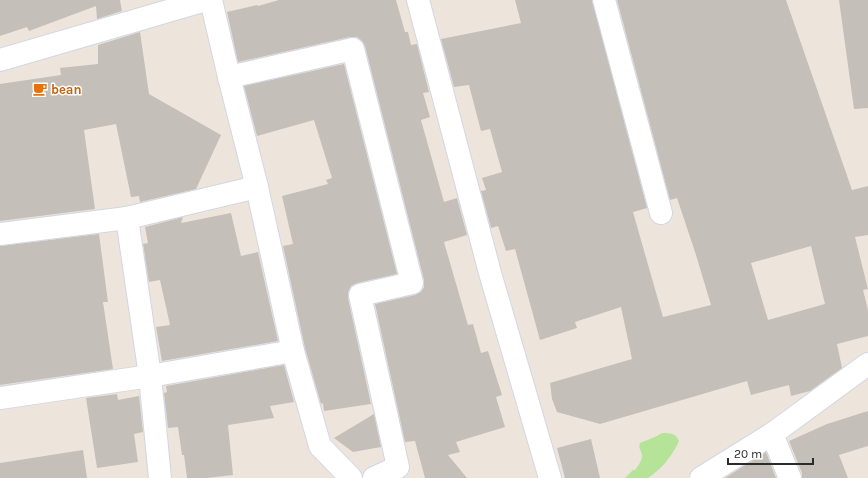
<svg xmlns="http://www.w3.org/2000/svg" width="868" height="478" viewBox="0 0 868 478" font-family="Karla,sans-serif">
<rect width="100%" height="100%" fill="#ede5dc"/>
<path fill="#b5e498" d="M662 433C671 433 675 433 679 441 673 455 661 470 648 478H625L633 470H635C638 466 642 461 642 455 641 450 638 448 640 443L655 437Z"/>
<g fill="#c5bfb9" fill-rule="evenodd">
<polygon points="0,0 120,0 122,11 97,19 96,6 29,31 27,27 0,36"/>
<polygon points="279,0 396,0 405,32 408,32 411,45 417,44 429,92 423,93 430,117 421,120 444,202 457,198 467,235 444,242 468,325 473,324 481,353 488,351 502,395 496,397 505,427 456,442 460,452 448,455 467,478 425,478 415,441 405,442 375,304 415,295 421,292 424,287 424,280 365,46 362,41 357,37 350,37 238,62 227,12 257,5 258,6"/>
<path d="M515 0H592L647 208 633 212 663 317 711 305 696 255 677 198 670 200 617 0H786L852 190 868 186V235L855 237 868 289 863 290 868 310V336L837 344 842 368 810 391 791 396 789 385 751 395 747 381 600 424 557 412 552 399 550 383 632 359 621 307 575 322 577 328 540 340 515 249 506 251 498 226 491 228 481 191 486 190 482 178 502 172 490 129 481 131 469 85 454 87 441 39 521 23ZM811 246 825 304 768 320 751 263Z"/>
<polygon points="839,0 868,0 868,108 854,109"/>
<polygon points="140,32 149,94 221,135 196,189 140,202 139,196 131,197 116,124 84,130 95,209 0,221 0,84 61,75 60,68 98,64 98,45"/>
<polygon points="344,64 397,274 357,283 351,286 348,292 348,298 371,404 324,411 323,403 321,404 305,348 283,246 293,244 282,196 328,184 326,180 332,178 314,120 257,136 244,86"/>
<polygon points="231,213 241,256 258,252 278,341 162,361 156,327 170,325 160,280 149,282 143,244 148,243 145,227 183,217 181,223"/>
<polygon points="99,234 108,302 103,302 113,369 0,385 0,246"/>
<polygon points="284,365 294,402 270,406 274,418 228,425 233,475 207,478 187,478 184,455 182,455 178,427 168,428 164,393 167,392 166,386"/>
<polygon points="117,394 118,400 139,396 143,432 134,434 138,462 97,468 86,398"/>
<polygon points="868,411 868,446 839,455 848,478 802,478 802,473 789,441 827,424"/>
<polygon points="374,414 381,447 353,452 334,438"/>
<polygon points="591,439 600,478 565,478 557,448"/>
<polygon points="83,450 87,478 0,478 0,463"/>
<polygon points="766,452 776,478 725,478"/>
</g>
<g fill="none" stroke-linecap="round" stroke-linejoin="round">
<defs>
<g id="minor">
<polyline points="211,0 229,77 257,187 293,351 320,446 351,478"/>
<polyline points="418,0 490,273 550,478"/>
<polyline points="604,0 661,213"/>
<polyline points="0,60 206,0"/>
<polyline points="229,77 353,49 412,283 360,295 398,467 374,478"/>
<polyline points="127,218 150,376 160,478"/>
<polyline points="0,234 127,218 257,187"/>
<polyline points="0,398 150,376 293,351"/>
<polyline points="772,434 790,478"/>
<polyline points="701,478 772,434 868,364"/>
</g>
</defs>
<use href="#minor" stroke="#d2d6e4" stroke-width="24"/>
<use href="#minor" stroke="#fff" stroke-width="22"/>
</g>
<defs>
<symbol id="cafe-bare" viewBox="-9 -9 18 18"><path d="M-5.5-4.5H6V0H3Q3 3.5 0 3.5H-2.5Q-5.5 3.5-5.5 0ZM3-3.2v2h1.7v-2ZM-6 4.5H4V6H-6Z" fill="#e8710a" stroke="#fff" stroke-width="2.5" paint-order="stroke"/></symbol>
</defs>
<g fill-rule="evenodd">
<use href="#cafe-bare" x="30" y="79" width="20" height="20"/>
</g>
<g text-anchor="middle" stroke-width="3" stroke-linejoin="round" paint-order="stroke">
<g font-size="13" font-weight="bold" fill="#c56008" stroke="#fff" text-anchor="start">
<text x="51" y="94">bean</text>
</g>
</g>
<path d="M728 458v6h85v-6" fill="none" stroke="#2b2b2b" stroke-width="2"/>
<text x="734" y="458" font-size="12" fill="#2b2b2b" stroke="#ffffff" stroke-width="3" paint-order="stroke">20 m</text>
</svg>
